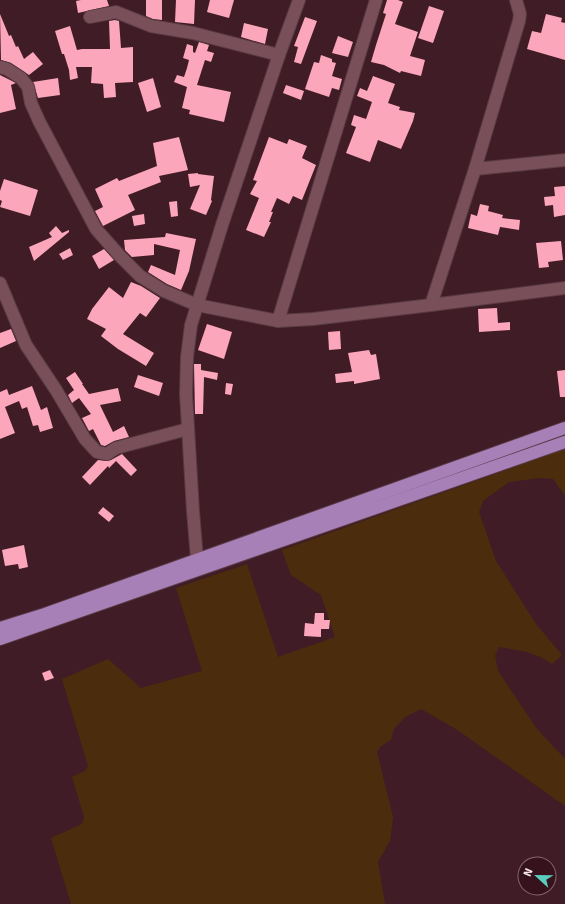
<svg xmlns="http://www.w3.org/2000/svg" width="565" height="904" viewBox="0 0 565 904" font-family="Signika,sans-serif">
<rect width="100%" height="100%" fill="#401c26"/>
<path fill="#4b2d0d" d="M565 449V496L553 479 540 478 509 482 483 501 479 512 496 561 536 624 562 655 552 664C537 652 518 650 499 647L495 655 498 671 537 729 565 759V806L456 729 421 709 405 717 394 729 391 740 380 747 377 752 393 817 390 841 378 862 385 904H71L51 838 82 824 84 817 72 777 85 771 88 766 62 679 108 659 141 688 202 671 176 588 247 564 278 657 335 637 321 595 291 575 282 550Z"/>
<g fill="#fca6bb">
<polygon points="81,0 107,0 109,6 78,13 76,1"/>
<polygon points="146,0 162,0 162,20 153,19 146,16"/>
<polygon points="176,0 195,0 194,24 175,22"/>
<polygon points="210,0 234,0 229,18 207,12"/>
<polygon points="387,0 398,0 403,2 395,24 418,32 410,56 425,60 421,76 401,71 400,73 384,65 371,62 376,45 386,14 383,13"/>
<polygon points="429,6 444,11 433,43 418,38"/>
<polygon points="0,14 9,36 11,35 16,47 18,46 24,59 33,52 43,64 29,75 11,63 1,60"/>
<polygon points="546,14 562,18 561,22 565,23 565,60 527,49 532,31 541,33"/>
<polygon points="305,17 317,21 301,64 294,62 298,47 294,46"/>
<polygon points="115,20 119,21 121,48 133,47 133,82 115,83 116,97 104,98 103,84 91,83 92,67 76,67 78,78 70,80 69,70 64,54 62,54 55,31 70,26 77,50 82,49 110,49 109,21"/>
<polygon points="244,23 268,29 265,44 241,37"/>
<polygon points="338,36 353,42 348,57 332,53"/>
<polygon points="199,42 209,45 207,51 214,53 211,62 205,60 197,85 231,92 224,122 189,114 190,110 182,108 187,87 174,82 177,75 184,77 187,68 189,60 183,58 187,44 193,46 193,52 195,53"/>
<polygon points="321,55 332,59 332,62 336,63 332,76 342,79 339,90 332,88 329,97 305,89 314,62 319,63"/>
<polygon points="0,75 16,83 11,85 16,109 0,113"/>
<polygon points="373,76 395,84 388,103 400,107 399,110 415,113 413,121 401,149 378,140 370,162 346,153 356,127 351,125 354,115 366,119 372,102 357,96 360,88 367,91"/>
<polygon points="58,78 60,95 38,98 33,82"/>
<polygon points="153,78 161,107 147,112 138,83"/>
<polygon points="286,85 304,91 301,100 283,93"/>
<polygon points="179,137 188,170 159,176 161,182 128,195 135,210 103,226 95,211 103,207 95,189 117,178 119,181 157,166 153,143"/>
<polygon points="269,137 287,144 289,139 307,146 302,158 316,165 302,200 293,196 289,204 277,198 271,212 273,212 269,222 271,222 264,237 246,230 259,198 250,194 257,181 253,180"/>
<polygon points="198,173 198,174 214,176 211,200 212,201 206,215 190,209 200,185 190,187 188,174"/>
<polygon points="4,179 38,190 30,216 0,207 2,201 0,200 0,191"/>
<polygon points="565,186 565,215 554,217 553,205 545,206 544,197 555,196 554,187"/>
<polygon points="177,201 178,216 171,217 169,202"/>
<polygon points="480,204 489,206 488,211 503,215 502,218 520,220 519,230 500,227 498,235 468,228 471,214 477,216"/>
<polygon points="144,214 145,224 134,226 132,216"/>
<polygon points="56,226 62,233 69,230 69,232 34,261 29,247 52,237 49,233"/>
<polygon points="166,233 196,239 189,271 181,290 167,284 148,272 151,265 175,275 180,250 154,244 154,255 132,257 125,250 124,240 165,237"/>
<polygon points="561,241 563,260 548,262 549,267 539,268 536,243"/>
<polygon points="70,248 73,255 63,260 59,254"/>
<polygon points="104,249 114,260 99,269 92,256"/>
<polygon points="131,282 141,286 160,298 146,317 140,313 123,334 154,353 146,366 118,349 101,336 106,329 87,319 92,309 109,287 123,298"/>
<polygon points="497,308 498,323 510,322 510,330 479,332 478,309"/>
<polygon points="207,324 232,332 224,359 198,350"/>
<polygon points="11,329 16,341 0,348 0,333"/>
<polygon points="340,331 341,349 329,350 328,332"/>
<polygon points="369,350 371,355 376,354 380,379 354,384 354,381 336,383 335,374 352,372 348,353"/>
<polygon points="194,364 201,364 201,370 218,373 217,380 204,377 203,414 195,414"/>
<polygon points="565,370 565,397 560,397 557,371"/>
<polygon points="75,372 83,384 82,384 89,394 118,388 121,401 100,405 113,432 124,426 129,437 114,441 105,446 101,445 93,429 89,431 82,418 91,414 79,398 72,403 68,395 74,390 66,378"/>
<polygon points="138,375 163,383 159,396 134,387"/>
<polygon points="226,383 233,384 231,395 225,394"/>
<polygon points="32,386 41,410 47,407 53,428 40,432 38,425 33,426 27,407 22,409 19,401 5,407 15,433 0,439 0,392 7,389 9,395"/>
<polygon points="122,454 137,470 131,476 116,461 109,468 108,466 90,485 82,477 98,460 106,461 111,460"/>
<polygon points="103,507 114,516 109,522 98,513"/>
<polygon points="24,545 28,567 19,569 18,564 5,566 2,550"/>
<polygon points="315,613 324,613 324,620 330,620 329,629 321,629 321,637 304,636 305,623 314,624"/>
<polygon points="50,670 54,678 45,681 42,673"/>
</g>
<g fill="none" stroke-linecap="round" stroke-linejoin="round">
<defs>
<g id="minor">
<polyline points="90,17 116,12 151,26 193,33 279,55"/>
<polyline points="0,67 7,69 21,78 28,87 31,103 39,121 96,229 119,255 140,276 164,291 197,305 278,321 313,319 431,305 565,288"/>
<polyline points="475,169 565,160"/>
<polyline points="0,283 26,345 56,390 85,439 97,452 107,454 116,448 188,429"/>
<polyline points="431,305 475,169 519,21 520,14 516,0"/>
<polyline points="278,321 376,0"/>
<polyline points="200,569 197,559 193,511 186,394 187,357 191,325 222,225 279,55 299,0"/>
</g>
<g id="major">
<polyline points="0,628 45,614 565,428"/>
<polyline points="0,639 565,442"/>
</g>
</defs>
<use href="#minor" stroke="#593b45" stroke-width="14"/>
<use href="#major" stroke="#593b45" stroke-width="14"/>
<use href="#minor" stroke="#794f5a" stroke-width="12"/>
<use href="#major" stroke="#a780b8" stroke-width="12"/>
</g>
<g transform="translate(537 876) rotate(292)"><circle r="19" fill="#35121c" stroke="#856870"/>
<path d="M0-3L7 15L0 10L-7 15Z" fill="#59cebe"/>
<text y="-6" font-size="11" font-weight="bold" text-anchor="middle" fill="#feeaee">N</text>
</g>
</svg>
